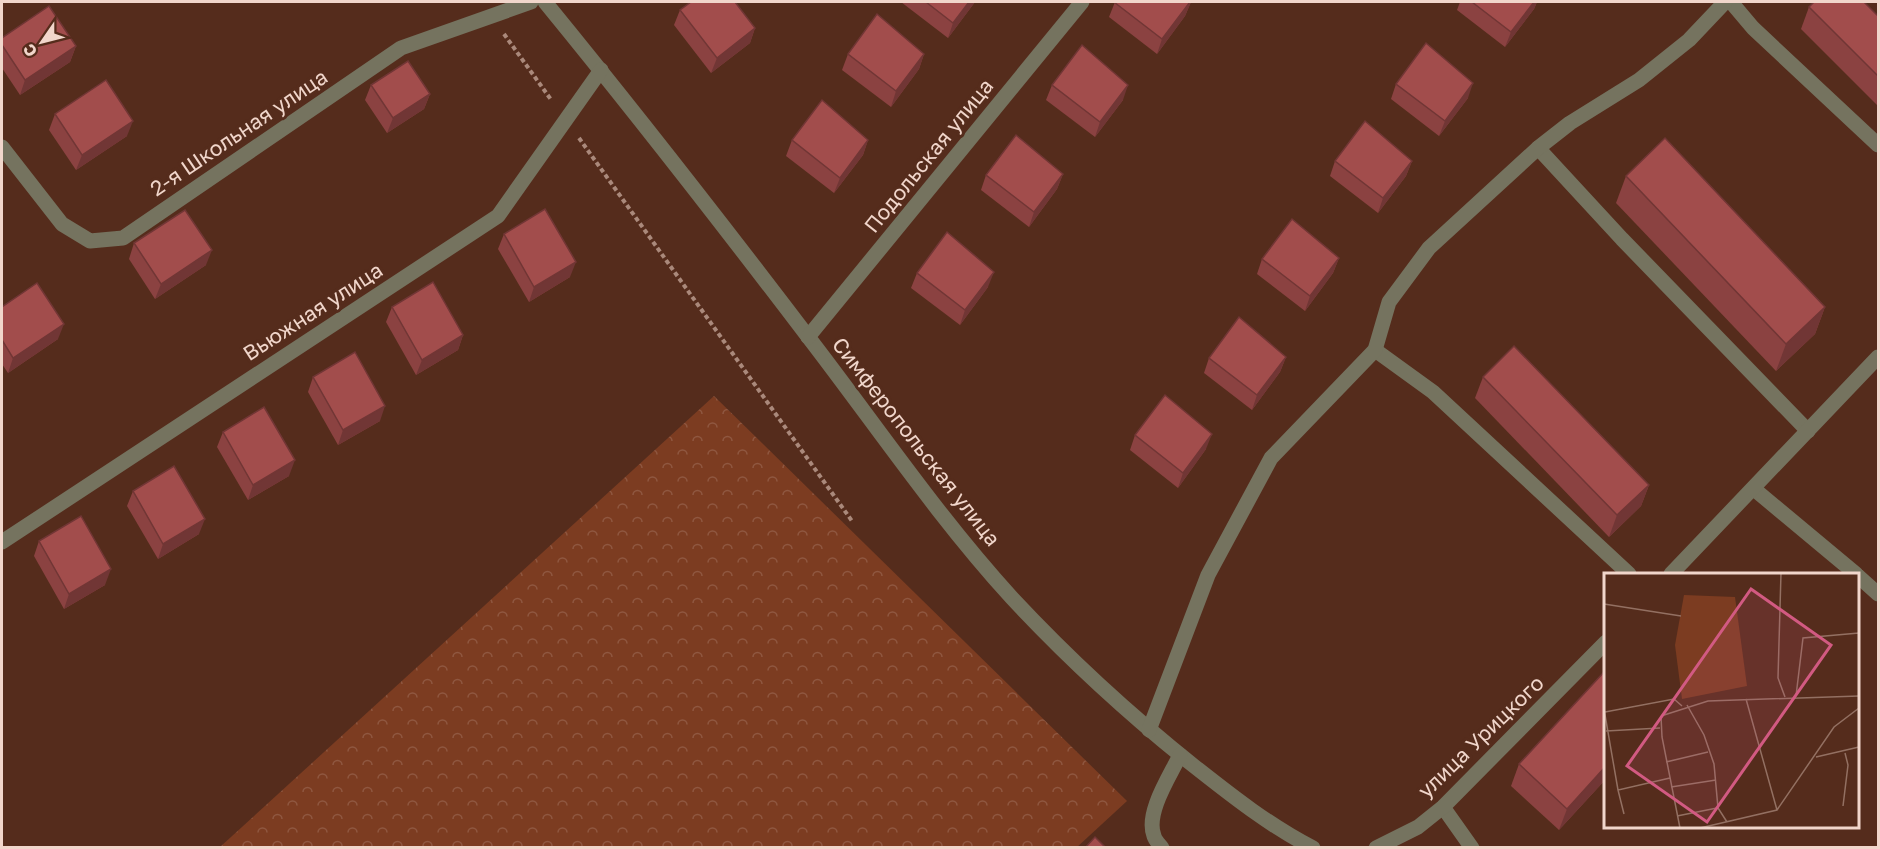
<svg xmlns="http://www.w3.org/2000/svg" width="1880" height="849" viewBox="0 0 1880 849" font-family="'Golos Text',sans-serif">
<defs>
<pattern id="forest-crowns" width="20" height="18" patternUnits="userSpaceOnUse" patternTransform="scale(1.5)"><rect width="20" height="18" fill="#7c3c21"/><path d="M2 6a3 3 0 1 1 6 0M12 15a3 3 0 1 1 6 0" fill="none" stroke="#8f5740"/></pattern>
</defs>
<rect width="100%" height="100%" fill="#552c1c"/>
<polygon fill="url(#forest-crowns)" points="714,396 1127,801 1076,848 220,847"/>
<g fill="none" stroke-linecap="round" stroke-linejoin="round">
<g stroke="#aa897b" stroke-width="4" stroke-dasharray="4.5 3" stroke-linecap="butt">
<polyline points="504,34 552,101"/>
<polyline points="579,138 852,521"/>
</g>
<g stroke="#75735f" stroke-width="15">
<path d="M545 2C635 112 723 225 809 338 876 425 938 517 1012 598 1068 658 1130 715 1194 766 1232 796 1270 826 1313 848"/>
<polyline points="1731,2 1753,28 1878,145"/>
<polyline points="2,147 62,224 90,241 123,238 401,48 531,2"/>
<polyline points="1538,148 1622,239 1808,431"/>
<polyline points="808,337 1082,2"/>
<polyline points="1375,350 1433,392 1629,574"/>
<polyline points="1754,489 1856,574"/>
<polyline points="2,542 498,216 601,70"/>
<polyline points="1671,574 1878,357"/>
<polyline points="1858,576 1878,594"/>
<polyline points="1149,730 1208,575 1271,458 1375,350 1389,302 1429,248 1538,148 1570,123 1639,80 1689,40 1725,2"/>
<polyline points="1443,807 1472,848"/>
<path d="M1162 848C1159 844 1155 840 1154 836 1145 813 1170 776 1180 755"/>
<polyline points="1376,848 1418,827 1443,807 1606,642"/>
</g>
</g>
<g fill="#8b4241">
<polygon points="901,2 975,2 948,38"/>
<polygon points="1115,2 1191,2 1185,16 1157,54 1109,17"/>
<polygon points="1460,2 1537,2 1534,9 1505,47 1457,10"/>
<polygon points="1809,7 1878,16 1878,106 1801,29"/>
<polygon points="680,10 755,28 750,43 711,73 674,25"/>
<polygon points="2,38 76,46 70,62 20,95 2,68"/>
<polygon points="848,54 924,54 919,69 891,107 842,70"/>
<polygon points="1396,84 1468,98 1439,136 1391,99"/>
<polygon points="371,85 430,94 424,109 387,133 365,100"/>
<polygon points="1052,85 1123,100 1095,137 1046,100"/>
<polygon points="55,114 127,136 76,170 49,130"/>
<polygon points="792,140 868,140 863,155 834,193 786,156"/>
<polygon points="1335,161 1412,161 1406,176 1378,213 1330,176"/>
<polygon points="1063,174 1057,189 1029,227 981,190 986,175"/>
<polygon points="1626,176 1825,307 1815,334 1776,371 1616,203"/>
<polygon points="504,234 570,277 529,302 498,249"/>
<polygon points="134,243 206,265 155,299 129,259"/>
<polygon points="1339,258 1333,273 1305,311 1257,274 1262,259"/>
<polygon points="917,273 988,287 960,325 911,288"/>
<polygon points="2,307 58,339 8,373 2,364"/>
<polygon points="392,307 463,335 458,350 416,375 386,322"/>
<polygon points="1286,357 1280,372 1252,410 1204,373 1209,358"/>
<polygon points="313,377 380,421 338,445 308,392"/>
<polygon points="1483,377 1649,485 1641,506 1609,537 1475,398"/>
<polygon points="223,432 289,476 248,500 217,447"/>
<polygon points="1135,435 1206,449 1178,488 1130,450"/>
<polygon points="133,491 199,534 158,559 127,506"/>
<polygon points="39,541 105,585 64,609 34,556"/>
<polygon points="1519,764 1605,780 1559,830 1511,786"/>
</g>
<g fill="#713635">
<polygon points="969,2 975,2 948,38 953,23"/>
<polygon points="1191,2 1185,16 1157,54 1162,39"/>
<polygon points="1534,2 1537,2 1534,9 1505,47 1511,32"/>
<polygon points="755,28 750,43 711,73 717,58"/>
<polygon points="76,46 70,62 20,95 25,80"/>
<polygon points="924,54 919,69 891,107 896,91"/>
<polygon points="1473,83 1468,98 1439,136 1445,121"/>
<polygon points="1128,85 1123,100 1095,137 1100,122"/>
<polygon points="430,94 424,109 387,133 393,118"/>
<polygon points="133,121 127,136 76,170 82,155"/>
<polygon points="868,140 863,155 834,193 840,178"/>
<polygon points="1412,161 1406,176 1378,213 1383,198"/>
<polygon points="1063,174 1057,189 1029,227 1034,212"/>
<polygon points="212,250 206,265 155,299 161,284"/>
<polygon points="1339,258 1333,273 1305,311 1310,296"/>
<polygon points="576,262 570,277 529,302 534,287"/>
<polygon points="994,272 988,287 960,325 965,310"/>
<polygon points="1825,307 1815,334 1776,371 1786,344"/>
<polygon points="64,324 58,339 8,373 13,358"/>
<polygon points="463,335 458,350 416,375 422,360"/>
<polygon points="1286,357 1280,372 1252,410 1257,395"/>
<polygon points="385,406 380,421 338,445 343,430"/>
<polygon points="1212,434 1206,449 1178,488 1183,473"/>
<polygon points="295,460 289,476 248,500 253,485"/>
<polygon points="1649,485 1641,506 1609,537 1617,515"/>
<polygon points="205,519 199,534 158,559 163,544"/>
<polygon points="111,569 105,585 64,609 69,594"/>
<polygon points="1605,767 1605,780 1559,830 1567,809"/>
</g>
<g fill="#a24d4c" stroke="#713635" stroke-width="1.5">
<polygon points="691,2 735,2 755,28 717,58 680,10"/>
<polygon points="926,2 969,2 953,23"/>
<polygon points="1114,2 1190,2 1162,39"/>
<polygon points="1472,2 1534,2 1511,32"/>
<polygon points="1814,2 1864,2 1878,16 1878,76 1809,7"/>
<polygon points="49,6 76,46 25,80 2,45 2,38"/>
<polygon points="877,14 924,54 896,91 848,54"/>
<polygon points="1426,43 1473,83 1445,121 1396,84"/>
<polygon points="1082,45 1128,85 1100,122 1052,85"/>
<polygon points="408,61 430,94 393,118 371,85"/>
<polygon points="106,80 133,121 82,155 55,114"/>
<polygon points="822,100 868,140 840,178 792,140"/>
<polygon points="1365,121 1412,161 1383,198 1335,161"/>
<polygon points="1016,135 1063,174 1034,212 986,175"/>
<polygon points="1665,138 1825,307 1786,344 1626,176"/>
<polygon points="545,209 576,262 534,287 504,234"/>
<polygon points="185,210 212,250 161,284 134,243"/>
<polygon points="1292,219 1339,258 1310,296 1262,259"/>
<polygon points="947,232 994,272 965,310 917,273"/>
<polygon points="433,282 463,335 422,360 392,307"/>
<polygon points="37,283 64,324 13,358 2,340 2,307"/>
<polygon points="1239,317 1286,357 1257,395 1209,358"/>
<polygon points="1514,346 1649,485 1617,515 1483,377"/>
<polygon points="355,352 385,406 343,430 313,377"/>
<polygon points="1165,395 1212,434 1183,473 1135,435"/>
<polygon points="264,407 295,460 253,485 223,432"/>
<polygon points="174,466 205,519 163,544 133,491"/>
<polygon points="81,516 111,569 69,594 39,541"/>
<polygon points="1605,671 1605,767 1567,809 1519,764"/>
<polygon points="1095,837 1106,848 1085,848"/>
</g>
<g text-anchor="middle" stroke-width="6" stroke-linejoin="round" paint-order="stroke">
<g font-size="21" fill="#f1d6cb" stroke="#552c1c">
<text transform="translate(239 133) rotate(-34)" y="7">2-я Школьная улица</text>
<text transform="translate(929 156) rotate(-51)" y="7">Подольская улица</text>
<text transform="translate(313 312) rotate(-33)" y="7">Вьюжная улица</text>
<text transform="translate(916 442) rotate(52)" y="7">Симферопольская улица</text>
<text transform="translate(1481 737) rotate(-44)" y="7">улица Урицкого</text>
</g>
</g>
<g transform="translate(1604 573)">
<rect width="255" height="255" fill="#552c1c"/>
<path d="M80 22 131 24 143 113 78 126 71 72Z" fill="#7c3c21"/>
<path fill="none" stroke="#937062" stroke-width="1.5" d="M177 0 174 105 181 124M0 31 77 43M192 123 199 65 255 60M142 126 173 237M83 132 100 162 110 191 114 235 123 249M0 136 14 217M1 139 70 126 78 133M57 143 104 128 255 123M57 143 58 164 76 255M2 158 56 155M212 184 255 174M62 189 104 179M67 214 112 207M239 233 244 192 241 180M20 241 14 217 66 205M73 243 113 235M96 255 173 237 230 154 255 135"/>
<path fill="#d25a82" fill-opacity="0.15" stroke="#d25a82" stroke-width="3" d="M147 16 227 72 103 249 23 193Z"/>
<rect width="255" height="255" fill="none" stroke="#f1d6cb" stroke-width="3"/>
</g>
<rect width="1880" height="849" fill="none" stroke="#f1d6cb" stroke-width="6"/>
<g transform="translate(42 42) rotate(235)" stroke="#552c1c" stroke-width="4.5" paint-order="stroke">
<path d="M0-4.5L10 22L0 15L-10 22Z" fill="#f1d6cb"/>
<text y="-9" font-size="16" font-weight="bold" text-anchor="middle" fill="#f1d6cb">С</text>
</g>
</svg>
